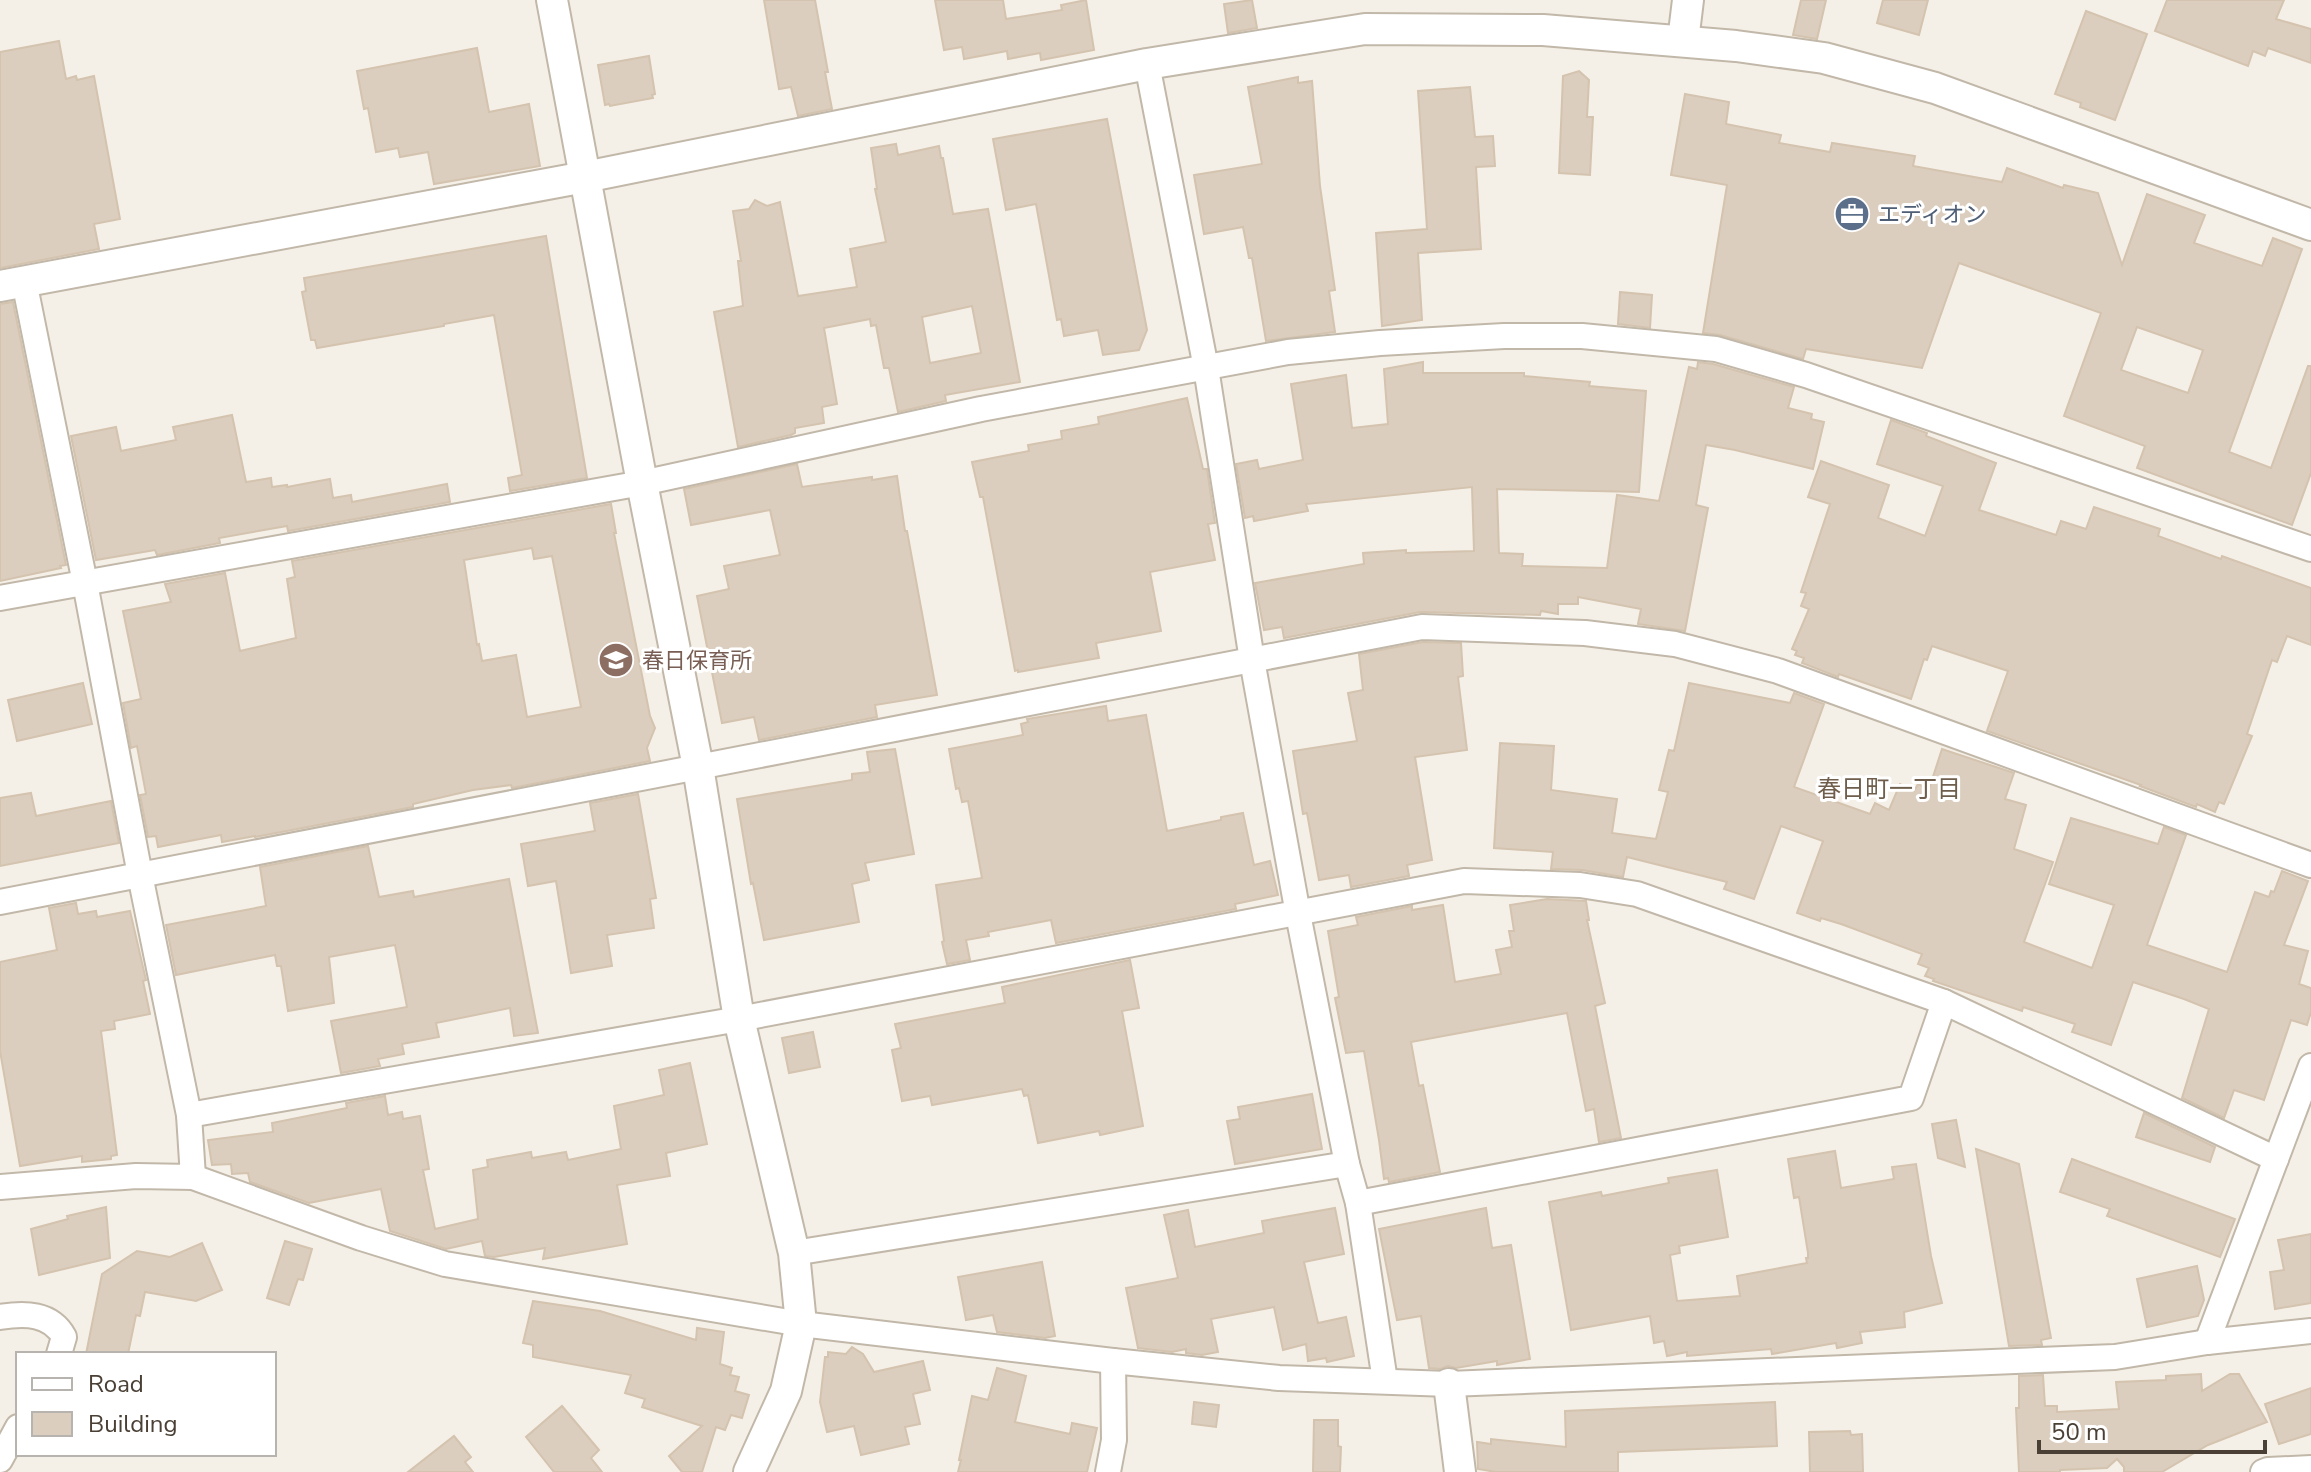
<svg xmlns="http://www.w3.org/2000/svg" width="2311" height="1472" viewBox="0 0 2311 1472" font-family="'Nunito Sans','Noto Sans JP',sans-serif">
<rect width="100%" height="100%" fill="#f5f0e7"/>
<g fill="#dbcebe" stroke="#d4c3ae" stroke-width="2" fill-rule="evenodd">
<polygon points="764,0 815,0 828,72 825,72 832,109 798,116 791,87 779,89"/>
<polygon points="935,0 1003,0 1006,19 1062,10 1061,5 1086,0 1094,50 1041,60 1040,53 1008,59 1007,51 964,59 962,47 944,50"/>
<polygon points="1252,0 1257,28 1228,33 1224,4"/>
<polygon points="1801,0 1826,0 1817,39 1793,35"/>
<polygon points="1883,0 1928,0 1919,35 1877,23"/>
<polygon points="2167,0 2284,0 2276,19 2311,29 2311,63 2268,48 2265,56 2253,51 2248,66 2155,31"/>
<polygon points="2086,11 2147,34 2115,120 2080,107 2081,103 2055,94"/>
<polygon points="59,41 66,79 76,76 77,80 94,76 120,219 94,224 99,249 0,268 0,52"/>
<polygon points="477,48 489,112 529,104 540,166 434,184 428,152 400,157 398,148 376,152 368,108 364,109 357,71"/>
<polygon points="649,56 655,94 652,95 653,98 610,106 609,104 605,105 598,65"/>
<polygon points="1579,71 1589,80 1587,117 1593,117 1590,175 1559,173 1563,76"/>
<polygon points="1298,77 1298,83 1312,81 1320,186 1335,290 1329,291 1335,332 1266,341 1252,258 1249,258 1243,227 1204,234 1194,175 1262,164 1248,87"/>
<polygon points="1470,87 1475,137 1493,136 1495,166 1476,167 1481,249 1418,253 1422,320 1382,326 1376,233 1427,229 1418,91"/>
<path d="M1685 94 1729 102 1726 124 1781 135 1779 143 1830 152 1832 143 1915 156 1913 166 2002 182 2007 168 2063 188 2064 185 2098 193 2122 265 2147 194 2205 215 2194 243 2262 266 2273 238 2302 249 2229 452 2271 468 2308 366H2311V473L2292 525 2137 468 2145 446 2064 416 2101 313 1959 263 1922 368 1806 349 1803 359 1720 335 1703 333 1727 185 1671 175ZM2137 327 2203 350 2188 393 2121 370Z"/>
<polygon points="1107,119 1147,330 1139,350 1103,355 1098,330 1064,336 1061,319 1057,320 1036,204 1006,210 993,139"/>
<path d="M896 144 898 155 939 146 941 158H943L953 214 988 209 1020 382 945 395 946 401 898 412 889 368H884L876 325 871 326 870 319 824 328 837 404 822 407 824 423 795 428V433L791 435 738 447 714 312 743 306 738 261H741L733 211 749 209 755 200 767 206 780 202 798 296 857 287 850 249 886 242 875 189H877L871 148ZM972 306 981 353 930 363 922 317Z"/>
<polygon points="546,236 587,478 510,491 508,478 522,475 494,315 444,324 444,326 317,348 315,340 311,340 302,292 306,291 304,278"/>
<polygon points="1620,292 1652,295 1650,328 1618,324"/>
<polygon points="13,302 66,565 60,566 61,568 0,581 0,304"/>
<polygon points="1423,362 1423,373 1524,373 1524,376 1590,382 1589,386 1646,391 1639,492 1497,489 1499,553 1523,554 1522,566 1607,568 1617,495 1659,501 1689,367 1697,369 1698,362 1713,364 1794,387 1788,408 1812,414 1811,419 1824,422 1813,469 1735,450 1706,445 1696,505 1708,508 1685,631 1638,624 1641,609 1578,597 1578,604 1558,604 1558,614 1541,611 1540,615 1420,612 1284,638 1282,627 1264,630 1255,583 1364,564 1363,553 1406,550 1406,553 1474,551 1472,487 1306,504 1308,511 1254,521 1253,516 1245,518 1236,464 1257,460 1259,469 1303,460 1291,384 1346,375 1352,428 1388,424 1384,369"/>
<polygon points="1187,398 1203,469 1207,469 1215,523 1208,524 1215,560 1150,572 1161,631 1096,643 1099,658 1018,672 1018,670 1015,671 983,497 980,497 972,462 1029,451 1028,445 1062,439 1061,431 1099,424 1098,417"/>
<polygon points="232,415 246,482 271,478 272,487 287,485 287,487 330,479 333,498 351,495 352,502 447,484 450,502 288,531 287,526 219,538 220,543 157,555 155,550 96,560 71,436 116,427 121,451 176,440 173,427"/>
<polygon points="1891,420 1927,433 1926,436 1996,463 1979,510 2056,535 2061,521 2086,529 2094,507 2160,529 2158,536 2221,559 2222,556 2311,588 2311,645 2287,636 2277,662 2272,660 2247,734 2252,736 2224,804 2219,802 2215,812 2197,804 2196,807 2140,786 2141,785 1987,731 2008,671 1932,646 1927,660 1924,659 1911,699 1839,674 1838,677 1802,663 1804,658 1795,655 1797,651 1792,649 1809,609 1801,606 1806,593 1801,592 1830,504 1808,497 1821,461 1889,485 1878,518 1925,536 1943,486 1877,464"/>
<polygon points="797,464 802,487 872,477 872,480 897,476 905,531 907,531 937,695 875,705 877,717 759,740 754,717 722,723 697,596 729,589 724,566 780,555 770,510 691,525 684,489"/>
<path d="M611 504 616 533H614L650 716 655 728 647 748 650 761 512 788 511 785 473 790 413 804V807L255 837V836L222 842 221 835 158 847 156 836 148 837 140 795 146 794 137 746 131 748 123 703 141 699 123 611 171 602 165 584 225 573 240 651 296 638 287 579 295 577 292 561ZM532 548 534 559 552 556 581 707 527 717 516 655 482 661 479 644 477 645 464 560Z"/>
<polygon points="1423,642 1461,643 1463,676 1458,677 1467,750 1415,757 1432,860 1407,865 1409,876 1351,887 1349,875 1319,880 1307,813 1303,814 1293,751 1357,741 1348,693 1363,690 1359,654"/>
<polygon points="83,683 92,724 17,741 8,700"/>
<polygon points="1689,683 1790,703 1794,693 1824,704 1794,787 1870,814 1875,803 1889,810 1900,784 1914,791 1918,784 1929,789 1942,749 2014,773 2005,799 2026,805 2014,849 2053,862 2024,942 2092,968 2114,905 2049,884 2071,818 2158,844 2164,827 2186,835 2147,945 2227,972 2255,892 2269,897 2271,891 2274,892 2282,871 2308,881 2284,945 2308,951 2299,984 2311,988 2311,1012 2307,1025 2291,1020 2264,1100 2234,1090 2224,1118 2182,1098 2209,1009 2184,999 2133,982 2111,1045 2072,1032 2075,1024 2023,1007 2022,1011 1933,981 1934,979 1925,976 1929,968 1918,964 1922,954 1841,924 1821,918 1820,921 1797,913 1823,841 1781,826 1754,899 1724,889 1727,882 1627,857 1623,877 1582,870 1551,869 1553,852 1494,848 1500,743 1554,746 1551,790 1617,799 1612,833 1656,839 1668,792 1659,790 1669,750 1674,751"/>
<polygon points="1106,706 1108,721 1146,715 1167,831 1221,820 1221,817 1243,813 1254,865 1270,861 1278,895 1235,904 1236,909 1056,943 1051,920 988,932 989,936 966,940 970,960 947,964 942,942 944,941 936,885 982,878 968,801 962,802 959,788 956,789 949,749 1023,735 1021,724 1028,722 1027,719"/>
<polygon points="895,749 914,854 865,863 869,880 852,884 859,922 764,940 753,883 751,884 737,799 852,780 852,774 870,772 867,752"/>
<polygon points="31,793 36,816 111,801 119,843 0,866 0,798"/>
<polygon points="638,794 656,898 650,899 654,928 607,935 612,966 571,973 556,881 528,886 521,844 595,831 590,803"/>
<polygon points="368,846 379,897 413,891 414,897 509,879 538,1033 514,1036 510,1008 436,1023 439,1037 402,1044 404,1054 378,1059 380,1066 341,1073 331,1021 407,1007 395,945 329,957 334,1003 288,1011 281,966 277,966 275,955 176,975 166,925 266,906 260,867"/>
<polygon points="1547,899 1586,901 1589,920 1587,920 1605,1003 1595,1006 1621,1138 1599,1142 1594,1109 1586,1111 1567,1013 1411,1042 1419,1086 1423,1085 1440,1172 1389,1182 1388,1178 1384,1179 1379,1140 1364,1051 1346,1053 1335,998 1339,997 1328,931 1358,925 1356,917 1412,906 1412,910 1443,905 1455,982 1501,974 1496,950 1512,947 1509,931 1514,931 1510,905"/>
<polygon points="76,903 78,914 96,911 97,917 130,911 146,980 143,981 150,1014 114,1021 115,1029 101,1031 117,1155 111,1156 111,1159 82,1162 82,1156 20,1166 0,1051 0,962 57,950 49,908"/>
<polygon points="1130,960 1139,1008 1122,1011 1143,1126 1100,1135 1099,1131 1038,1143 1028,1095 1024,1096 1022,1089 932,1105 930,1096 902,1101 892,1050 901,1048 895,1024 1005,1003 1002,987"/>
<polygon points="813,1032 820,1067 789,1073 782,1038"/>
<polygon points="690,1063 707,1144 666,1153 670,1176 617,1185 627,1244 543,1259 545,1248 494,1257 485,1256 482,1241 446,1249 390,1231 381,1189 309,1203 250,1182 248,1173 232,1174 231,1164 212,1165 208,1140 273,1132 272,1123 347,1108 346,1103 385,1096 388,1115 402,1112 403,1119 420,1116 429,1169 423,1170 435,1229 478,1219 473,1170 488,1167 487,1160 531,1152 532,1158 566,1152 568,1160 621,1149 614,1106 664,1095 659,1070"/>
<polygon points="1312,1094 1322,1149 1235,1164 1227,1121 1240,1119 1238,1107"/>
<polygon points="2144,1113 2215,1147 2210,1162 2136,1137"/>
<polygon points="1956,1120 1965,1167 1938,1158 1932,1124"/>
<polygon points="1976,1149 2019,1164 2051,1338 2041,1340 2042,1345 2009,1346"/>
<polygon points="1835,1151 1841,1188 1894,1179 1892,1167 1916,1164 1931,1256 1942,1303 1904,1312 1905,1327 1860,1332 1862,1343 1837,1348 1836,1343 1772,1354 1771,1349 1687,1356 1687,1352 1667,1356 1664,1341 1654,1343 1650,1316 1571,1330 1549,1202 1601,1192 1602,1196 1669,1183 1668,1178 1717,1170 1728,1237 1679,1246 1680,1253 1670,1255 1677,1301 1740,1296 1737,1276 1807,1263 1806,1258 1808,1258 1808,1253 1799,1197 1794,1198 1788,1159"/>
<polygon points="2072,1159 2235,1219 2220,1257 2107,1216 2110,1209 2060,1192"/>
<polygon points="106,1207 110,1258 39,1275 31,1229 68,1219 67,1216"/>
<polygon points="1335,1208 1344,1254 1304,1262 1318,1323 1346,1317 1354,1356 1327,1362 1326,1358 1308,1361 1306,1344 1283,1350 1274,1307 1211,1319 1218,1352 1202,1355 1186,1353 1186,1349 1172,1352 1138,1348 1126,1288 1178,1278 1164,1215 1188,1210 1195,1247 1264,1233 1262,1221"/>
<polygon points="1486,1208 1492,1248 1511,1245 1530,1359 1497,1365 1497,1361 1456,1368 1448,1366 1440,1369 1429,1368 1421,1316 1397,1320 1379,1229"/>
<polygon points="2311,1234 2311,1303 2275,1309 2270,1272 2284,1270 2278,1240"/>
<polygon points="285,1241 312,1249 303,1280 298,1279 289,1305 267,1298"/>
<polygon points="202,1243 222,1290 196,1301 145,1292 140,1316 136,1315 128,1354 86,1354 102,1274 137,1251 170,1257"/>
<polygon points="1042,1262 1055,1336 1045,1338 997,1332 993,1315 966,1320 958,1277"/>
<polygon points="2197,1266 2204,1300 2198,1316 2147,1327 2137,1279"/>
<polygon points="533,1301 600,1311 696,1340 697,1328 724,1332 720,1364 732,1368 730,1375 739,1377 735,1391 749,1395 742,1418 731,1415 725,1430 716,1427 702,1472 682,1472 669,1456 702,1426 642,1407 645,1399 625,1393 631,1375 533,1357 533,1345 523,1343"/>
<polygon points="852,1347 863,1354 874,1372 923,1361 930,1390 913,1394 920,1424 905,1427 909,1444 861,1455 854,1426 827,1432 820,1402 825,1357 828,1357 828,1352 846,1354"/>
<polygon points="997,1368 1026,1376 1015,1422 1070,1434 1072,1423 1097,1428 1087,1472 958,1472 961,1460 959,1460 972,1396 988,1400"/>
<polygon points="2201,1374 2202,1391 2230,1374 2239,1374 2267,1422 2208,1445 2162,1472 2124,1472 2124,1467 2117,1459 2107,1468 2060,1470 2060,1472 2019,1472 2016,1408 2019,1408 2019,1376 2043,1375 2045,1406 2057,1406 2057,1412 2119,1409 2116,1382 2166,1380 2166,1376"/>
<polygon points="2311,1388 2311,1434 2279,1444 2265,1404"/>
<polygon points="1194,1402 1219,1405 1216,1427 1192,1424"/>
<polygon points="1775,1402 1777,1446 1618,1452 1618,1472 1496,1472 1478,1469 1477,1442 1491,1444 1491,1439 1566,1447 1565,1411"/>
<polygon points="562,1406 599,1450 591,1458 602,1472 554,1472 526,1437"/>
<polygon points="1314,1420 1338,1420 1338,1446 1341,1447 1340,1472 1313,1472"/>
<polygon points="1850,1431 1851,1435 1862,1434 1863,1472 1810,1472 1809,1432"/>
<polygon points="454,1436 471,1457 465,1462 473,1472 408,1472"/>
</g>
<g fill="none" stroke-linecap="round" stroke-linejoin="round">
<defs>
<g id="minor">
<polyline points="1147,64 1206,368 1252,660 1298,914 1347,1164 1358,1203 1385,1381"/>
<polyline points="0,598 642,483 981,409 1288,352 1380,343 1504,336 1582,336 1716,349 1806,375 2311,549"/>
<polyline points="0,902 1422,627 1585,633 1675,644 1778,671 2311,865"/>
<polyline points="189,1115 739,1019 1464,881 1580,885 1637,894 1944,1002 2276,1159"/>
<polyline points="193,1177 361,1238 445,1264 801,1324 1113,1361 1279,1378 1449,1384 2115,1357 2207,1342 2311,1331"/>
<polyline points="0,1187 136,1176 193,1177 189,1115 140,875 85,583 24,281"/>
<polyline points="1358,1203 1911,1098 1944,1002"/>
<polyline points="794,1253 1347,1164"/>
<path d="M0 1317C25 1313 51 1313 64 1337L59 1354"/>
<polyline points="2207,1342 2311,1066"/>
<polyline points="0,1460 18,1427"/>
<polyline points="1108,1472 1114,1440 1113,1361"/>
<polyline points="2263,1472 2268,1470 2311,1468"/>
</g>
<g id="tertiary">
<polyline points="552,0 642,483 698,767 739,1019 794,1253 801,1324 786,1391 749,1472"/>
<polyline points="1683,41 1688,0"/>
<polyline points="0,286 585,177 1147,64 1365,29 1543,30 1736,46 1824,58 1935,88 2311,225"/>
<polyline points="1449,1384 1460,1472"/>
</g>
</defs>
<use href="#minor" stroke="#c2b8a9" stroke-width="28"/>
<use href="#tertiary" stroke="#c2b8a9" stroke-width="34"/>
<use href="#minor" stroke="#fff" stroke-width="24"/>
<use href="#tertiary" stroke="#fff" stroke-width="30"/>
</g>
<defs>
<symbol id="office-disc" viewBox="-11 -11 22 22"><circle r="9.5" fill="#5c6f8a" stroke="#fff"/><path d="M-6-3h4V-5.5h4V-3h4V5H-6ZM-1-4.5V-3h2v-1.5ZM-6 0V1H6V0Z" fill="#fff"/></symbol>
<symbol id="school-disc" viewBox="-11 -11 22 22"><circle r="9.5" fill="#8d6e63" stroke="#fff"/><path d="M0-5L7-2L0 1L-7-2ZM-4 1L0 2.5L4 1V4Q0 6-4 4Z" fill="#fff"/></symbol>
</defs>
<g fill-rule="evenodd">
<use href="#office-disc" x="1832" y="194" width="40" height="40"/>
<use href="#school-disc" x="596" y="640" width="40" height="40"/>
</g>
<g text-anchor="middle" stroke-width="6" stroke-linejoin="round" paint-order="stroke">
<g font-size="22" fill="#4e5e75" stroke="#fff" text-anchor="start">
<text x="1878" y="222">エディオン</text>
</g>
<g font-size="22" fill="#785e54" stroke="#fff" text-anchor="start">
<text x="642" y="668">春日保育所</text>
</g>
<g font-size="24" fill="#6e5e4b" stroke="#fff">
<text x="1889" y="797">春日町一丁目</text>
</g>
</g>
<rect x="16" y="1352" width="260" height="104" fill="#ffffff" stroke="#b7b3ae" stroke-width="2"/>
<rect x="32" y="1378" width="40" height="12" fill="#ffffff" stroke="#b7b3ae" stroke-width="2"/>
<text x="88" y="1392" font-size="24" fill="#4a4035">Road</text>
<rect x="32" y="1412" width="40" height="24" fill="#dbcebe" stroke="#b7b3ae" stroke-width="2"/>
<text x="88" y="1432" font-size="24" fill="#4a4035">Building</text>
<path d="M2039 1440v12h226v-12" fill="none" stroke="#4a4035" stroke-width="4"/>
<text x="2051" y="1440" font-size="24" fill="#4a4035" stroke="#ffffff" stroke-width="6" paint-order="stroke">50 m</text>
</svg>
